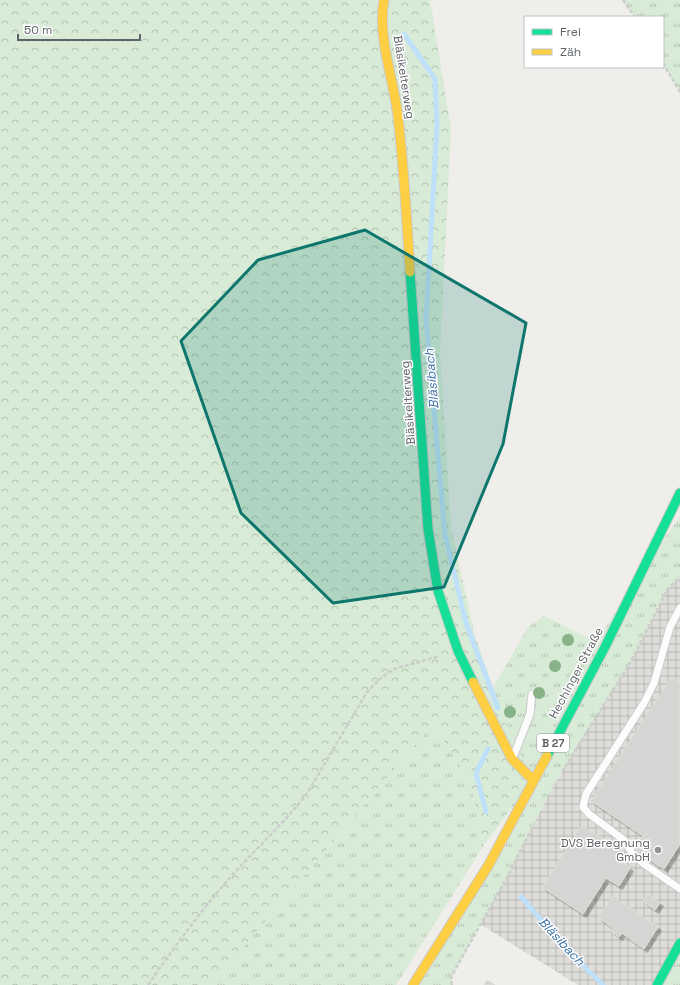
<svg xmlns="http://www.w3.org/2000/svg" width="680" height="985" viewBox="0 0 680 985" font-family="'Space Grotesk',sans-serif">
<defs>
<pattern id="industrial-grid" width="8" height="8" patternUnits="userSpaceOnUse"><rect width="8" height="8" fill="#dfddda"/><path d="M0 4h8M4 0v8" fill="none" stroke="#b8b7b5"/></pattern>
<pattern id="grass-tufts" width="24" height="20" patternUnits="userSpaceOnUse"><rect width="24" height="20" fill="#d8ebd6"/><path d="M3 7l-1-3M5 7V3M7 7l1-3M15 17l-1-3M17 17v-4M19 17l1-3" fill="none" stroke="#b2c2b1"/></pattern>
<pattern id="forest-crowns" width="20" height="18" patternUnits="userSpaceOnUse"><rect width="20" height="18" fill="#d8ebd6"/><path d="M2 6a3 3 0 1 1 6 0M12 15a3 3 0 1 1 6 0" fill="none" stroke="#b2c2b1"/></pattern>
<filter id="shadow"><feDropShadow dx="3.5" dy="3.5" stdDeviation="0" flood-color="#0004"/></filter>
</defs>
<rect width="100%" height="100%" fill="#efeeea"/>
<polygon fill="url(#industrial-grid)" points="680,577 680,943 657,985 578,985 480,924 506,879 550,792 588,727 630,663 667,590"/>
<g fill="url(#grass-tufts)">
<polygon points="623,0 680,0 680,92 663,63 663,17 635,17"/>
<polygon points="680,516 680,577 667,590 630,663 588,727 550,792 506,879 451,977 452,985 420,985 533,780 506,725 493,688 528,627 544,616 596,642"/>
<polygon points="432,725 469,777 484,845 396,985 211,985"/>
<polygon points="680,943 680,985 657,985"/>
</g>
<polygon fill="url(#forest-crowns)" points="0,0 430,0 451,129 440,353 451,528 475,636 506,725 533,780 484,845 469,777 432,725 211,985 0,985"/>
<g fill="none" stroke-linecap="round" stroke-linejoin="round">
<g stroke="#bfe0f9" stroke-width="5">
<polyline points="404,34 435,79 437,126 426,319 445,535 466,623 498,708"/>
<polyline points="486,812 476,773 488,749"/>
<polyline points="521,897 578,961 603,985"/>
</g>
</g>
<g fill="#d6d5d3" stroke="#deddd9" filter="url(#shadow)">
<polygon points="672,677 680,683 680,844 664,869 634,849 643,836 591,801"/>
<polygon points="582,825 624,852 618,860 630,868 619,886 606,878 583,914 542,887"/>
<polygon points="648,894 660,903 655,910 643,901"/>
<polygon points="613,896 658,927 644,949 622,933 619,937 611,931 613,928 598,917"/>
<polygon points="487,980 495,985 484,985"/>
</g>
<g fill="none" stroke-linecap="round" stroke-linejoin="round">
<defs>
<g id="lane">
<polyline points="680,608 670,627 654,683 644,703 586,794 583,807 589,814 624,840 632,853 644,864 680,889"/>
<polyline points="514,755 530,714 532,694"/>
</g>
<g id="fast">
<polyline points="410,272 428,529 438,591 458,651 473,682"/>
<polyline points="547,756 605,647 680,493"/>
<polyline points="657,985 680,943"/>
</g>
<g id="slow">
<path d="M384 0C377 37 394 80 398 117 404 169 407 220 410 272"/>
<polyline points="473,682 512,759 533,780"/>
<polyline points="413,985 488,866 547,756"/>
</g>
</defs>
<use href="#lane" stroke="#cbcccc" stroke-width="9"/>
<use href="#fast" stroke="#cacacb" stroke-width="11"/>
<use href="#slow" stroke="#cacacb" stroke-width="11"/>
<g stroke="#cacfcc" stroke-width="2.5" stroke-dasharray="4 2" stroke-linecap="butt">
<polyline points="623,0 635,17"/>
<polyline points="663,63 680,92"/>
<polyline points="562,772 630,663 667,590 680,577"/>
<path d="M148 985C173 949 199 913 228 880 254 850 284 824 308 792L367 692 381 678 394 669 440 656"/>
<polyline points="452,985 451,977 506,879 533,826"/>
</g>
<use href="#lane" stroke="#fdfcfc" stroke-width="7"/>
<use href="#fast" stroke="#16e098" stroke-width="9"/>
<use href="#slow" stroke="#ffcf43" stroke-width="9"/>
</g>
<g fill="#88b388">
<circle cx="568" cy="640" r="6"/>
<circle cx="555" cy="666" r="6"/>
<circle cx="539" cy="693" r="6"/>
<circle cx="510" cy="712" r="6"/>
</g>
<path fill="#0f766e" fill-opacity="0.2" stroke="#0f766e" stroke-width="3" stroke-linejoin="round" d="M365 230 526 323 503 444 444 587 333 603 241 513 181 341 258 260Z"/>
<circle fill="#919496" stroke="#fff" stroke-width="1.5" cx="658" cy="850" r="4"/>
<g text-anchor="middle" stroke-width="3" stroke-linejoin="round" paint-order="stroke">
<rect fill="#fff" stroke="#8f9295" stroke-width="1" x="537" y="734" width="32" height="18" rx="3"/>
<g font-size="11" font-weight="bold" fill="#5f6368">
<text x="553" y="747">B 27</text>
</g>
<g font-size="12" fill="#5f6368" stroke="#fff">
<text transform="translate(404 77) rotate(81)" y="4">Bläsikelterweg</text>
<text transform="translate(408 403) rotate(-94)" y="4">Bläsikelterweg</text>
<text transform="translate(576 673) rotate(-62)" y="4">Hechinger Straße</text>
</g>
<g font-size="12" fill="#5f6368" stroke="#fff" text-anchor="end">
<text x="650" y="847">DVS Beregnung<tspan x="650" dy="14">GmbH</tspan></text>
</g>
<g font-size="13" font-style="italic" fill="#4174aa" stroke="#fff">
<text transform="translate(431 379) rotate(-95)" y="5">Bläsibach</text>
<text transform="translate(562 941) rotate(47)" y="5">Bläsibach</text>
</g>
</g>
<rect x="524" y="16" width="140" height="52" fill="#ffffff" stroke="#bfc1c3"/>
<rect x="532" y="29" width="20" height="6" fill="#16e098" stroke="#bfc1c3"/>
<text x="560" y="36" font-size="12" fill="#5f6368">Frei</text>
<rect x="532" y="49" width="20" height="6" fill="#ffcf43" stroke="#bfc1c3"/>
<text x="560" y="56" font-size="12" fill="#5f6368">Zäh</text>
<path d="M18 34v6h122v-6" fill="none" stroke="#5f6368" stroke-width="2"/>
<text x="24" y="34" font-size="12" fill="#5f6368" stroke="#ffffff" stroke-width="3" paint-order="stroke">50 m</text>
</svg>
